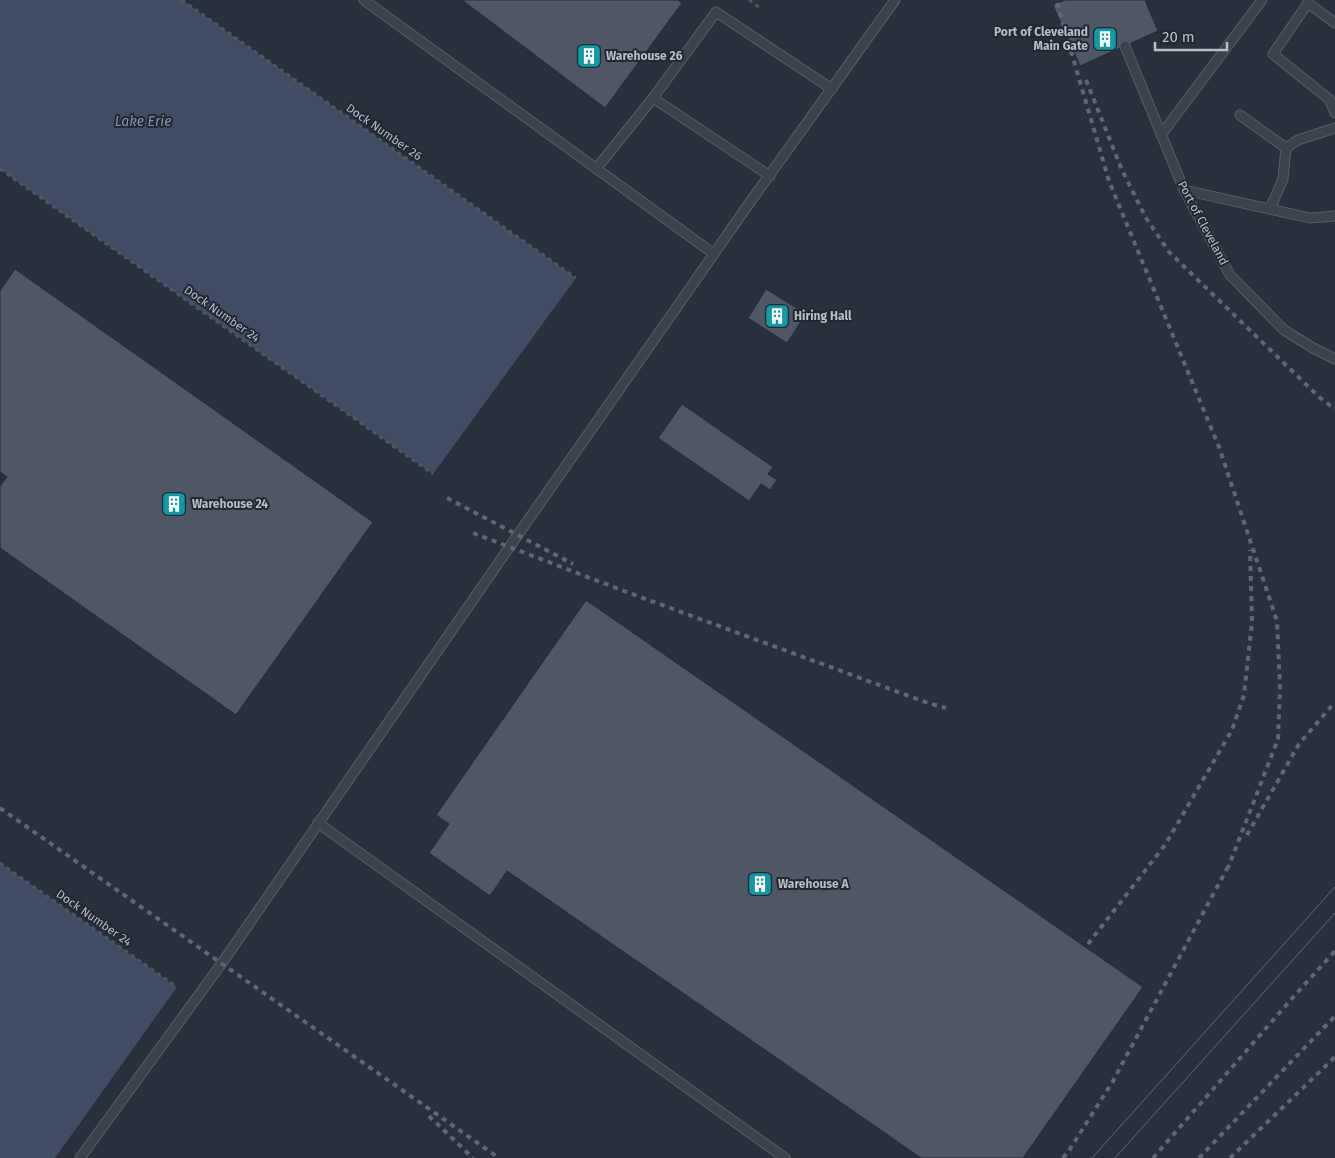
<svg xmlns="http://www.w3.org/2000/svg" width="1335" height="1158" viewBox="0 0 1335 1158" font-family="'Fira Sans',sans-serif">
<rect width="100%" height="100%" fill="#28303e"/>
<g fill="#404d65">
<polygon points="0,0 182,0 576,278 433,474 0,169"/>
<polygon points="0,863 177,987 55,1158 0,1158"/>
</g>
<g fill="#4f5766" stroke="#232a35">
<polygon points="462,0 678,0 682,3 605,108"/>
<polygon points="1065,0 1145,0 1158,31 1080,66 1053,5"/>
<polygon points="15,269 373,522 236,715 0,548 0,486 7,477 0,472 0,291"/>
<polygon points="766,289 806,314 787,343 748,318"/>
<polygon points="682,404 773,467 768,474 777,480 770,490 761,484 749,501 658,438"/>
<polygon points="586,600 1143,987 1023,1158 921,1158 507,871 490,896 429,853 449,824 436,815"/>
</g>
<g fill="none" stroke-linecap="round" stroke-linejoin="round">
<defs>
<g id="lane">
<polyline points="364,0 714,254"/>
<polyline points="1335,23 1308,3 1273,54 1330,100 1335,113"/>
<polyline points="1125,46 1184,190 1230,275 1284,330 1313,348 1335,359"/>
<polyline points="653,98 770,176"/>
<polyline points="1240,115 1286,148 1283,179 1270,209"/>
<polyline points="1161,135 1262,0"/>
<polyline points="1286,148 1298,140 1335,128"/>
<polyline points="596,169 653,98 716,12 832,89"/>
<polyline points="1184,190 1310,218 1335,216"/>
<polyline points="318,823 785,1158"/>
<polyline points="80,1158 222,963 517,536 748,205 895,0"/>
</g>
</defs>
<use href="#lane" stroke="#575e69" stroke-width="11"/>
<g stroke="#4a5a5e" stroke-width="3" stroke-dasharray="4 4" stroke-linecap="butt">
<polyline points="182,0 576,278"/>
<polyline points="749,0 760,8"/>
<polyline points="0,169 433,474"/>
<polyline points="0,863 177,987"/>
</g>
<use href="#lane" stroke="#3c434e" stroke-width="9"/>
<g stroke="#5f6774" stroke-width="1">
<polyline points="1092,1158 1335,887"/>
<polyline points="1115,1158 1335,913"/>
</g>
<g stroke="#5f6774" stroke-width="4" stroke-dasharray="5 5" stroke-linecap="butt">
<polyline points="1057,3 1109,181 1219,447 1277,621 1280,687 1278,739 1228,868"/>
<polyline points="1086,80 1122,170 1146,218 1169,252 1319,397 1335,409"/>
<polyline points="447,498 573,564"/>
<polyline points="473,533 624,591 928,703 946,708"/>
<polyline points="0,808 499,1158"/>
<polyline points="1247,835 1299,744 1335,702"/>
<polyline points="1088,944 1165,845 1232,730 1244,695 1252,622 1250,550"/>
<polyline points="429,1116 473,1158"/>
<polyline points="1063,1158 1070,1149 1113,1081 1230,863"/>
<polyline points="1153,1158 1288,1003 1335,951"/>
<polyline points="1199,1158 1335,1016"/>
<polyline points="1230,1158 1335,1057"/>
</g>
</g>
<defs>
<symbol id="building-square" viewBox="-11 -11 22 22"><rect x="-9" y="-9" width="18" height="18" rx="4" fill="#0f9aa8" stroke="#212833"/><path d="M-4-6H4V6H1V3H-1V6H-4ZM-2.5-4.3h1.7v1.8h-1.7ZM.8-4.3h1.7v1.8H.8ZM-2.5-1h1.7V.8h-1.7ZM.8-1h1.7V.8H.8Z" fill="#fff"/></symbol>
</defs>
<g fill-rule="evenodd">
<use href="#building-square" x="1091" y="25" width="28" height="28"/>
<use href="#building-square" x="575" y="42" width="28" height="28"/>
<use href="#building-square" x="763" y="302" width="28" height="28"/>
<use href="#building-square" x="160" y="490" width="28" height="28"/>
<use href="#building-square" x="746" y="870" width="28" height="28"/>
</g>
<g text-anchor="middle" stroke-width="4" stroke-linejoin="round" paint-order="stroke">
<g font-size="12" font-weight="bold" fill="#b9bec9" stroke="#212833" text-anchor="start">
<text x="1088" y="36" text-anchor="end">Port of Cleveland<tspan x="1088" dy="14">Main Gate</tspan></text>
<text x="606" y="60">Warehouse 26</text>
<text x="794" y="320">Hiring Hall</text>
<text x="192" y="508">Warehouse 24</text>
<text x="778" y="888">Warehouse A</text>
</g>
<g font-size="12" fill="#b9bec9" stroke="#212833">
<text transform="translate(384 132) rotate(35)" y="4">Dock Number 26</text>
<text transform="translate(1203 223) rotate(62)" y="4">Port of Cleveland</text>
<text transform="translate(222 314) rotate(35)" y="4">Dock Number 24</text>
<text transform="translate(94 918) rotate(35)" y="4">Dock Number 24</text>
</g>
<g font-size="14" font-style="italic" fill="#8493ac" stroke="#212833">
<text x="143" y="126">Lake Erie</text>
</g>
</g>
<path d="M1155 42v8h72v-8" fill="none" stroke="#b9bec9" stroke-width="2.5"/>
<text x="1162" y="42" font-size="15" fill="#b9bec9" stroke="#212833" stroke-width="4" paint-order="stroke">20 m</text>
</svg>
